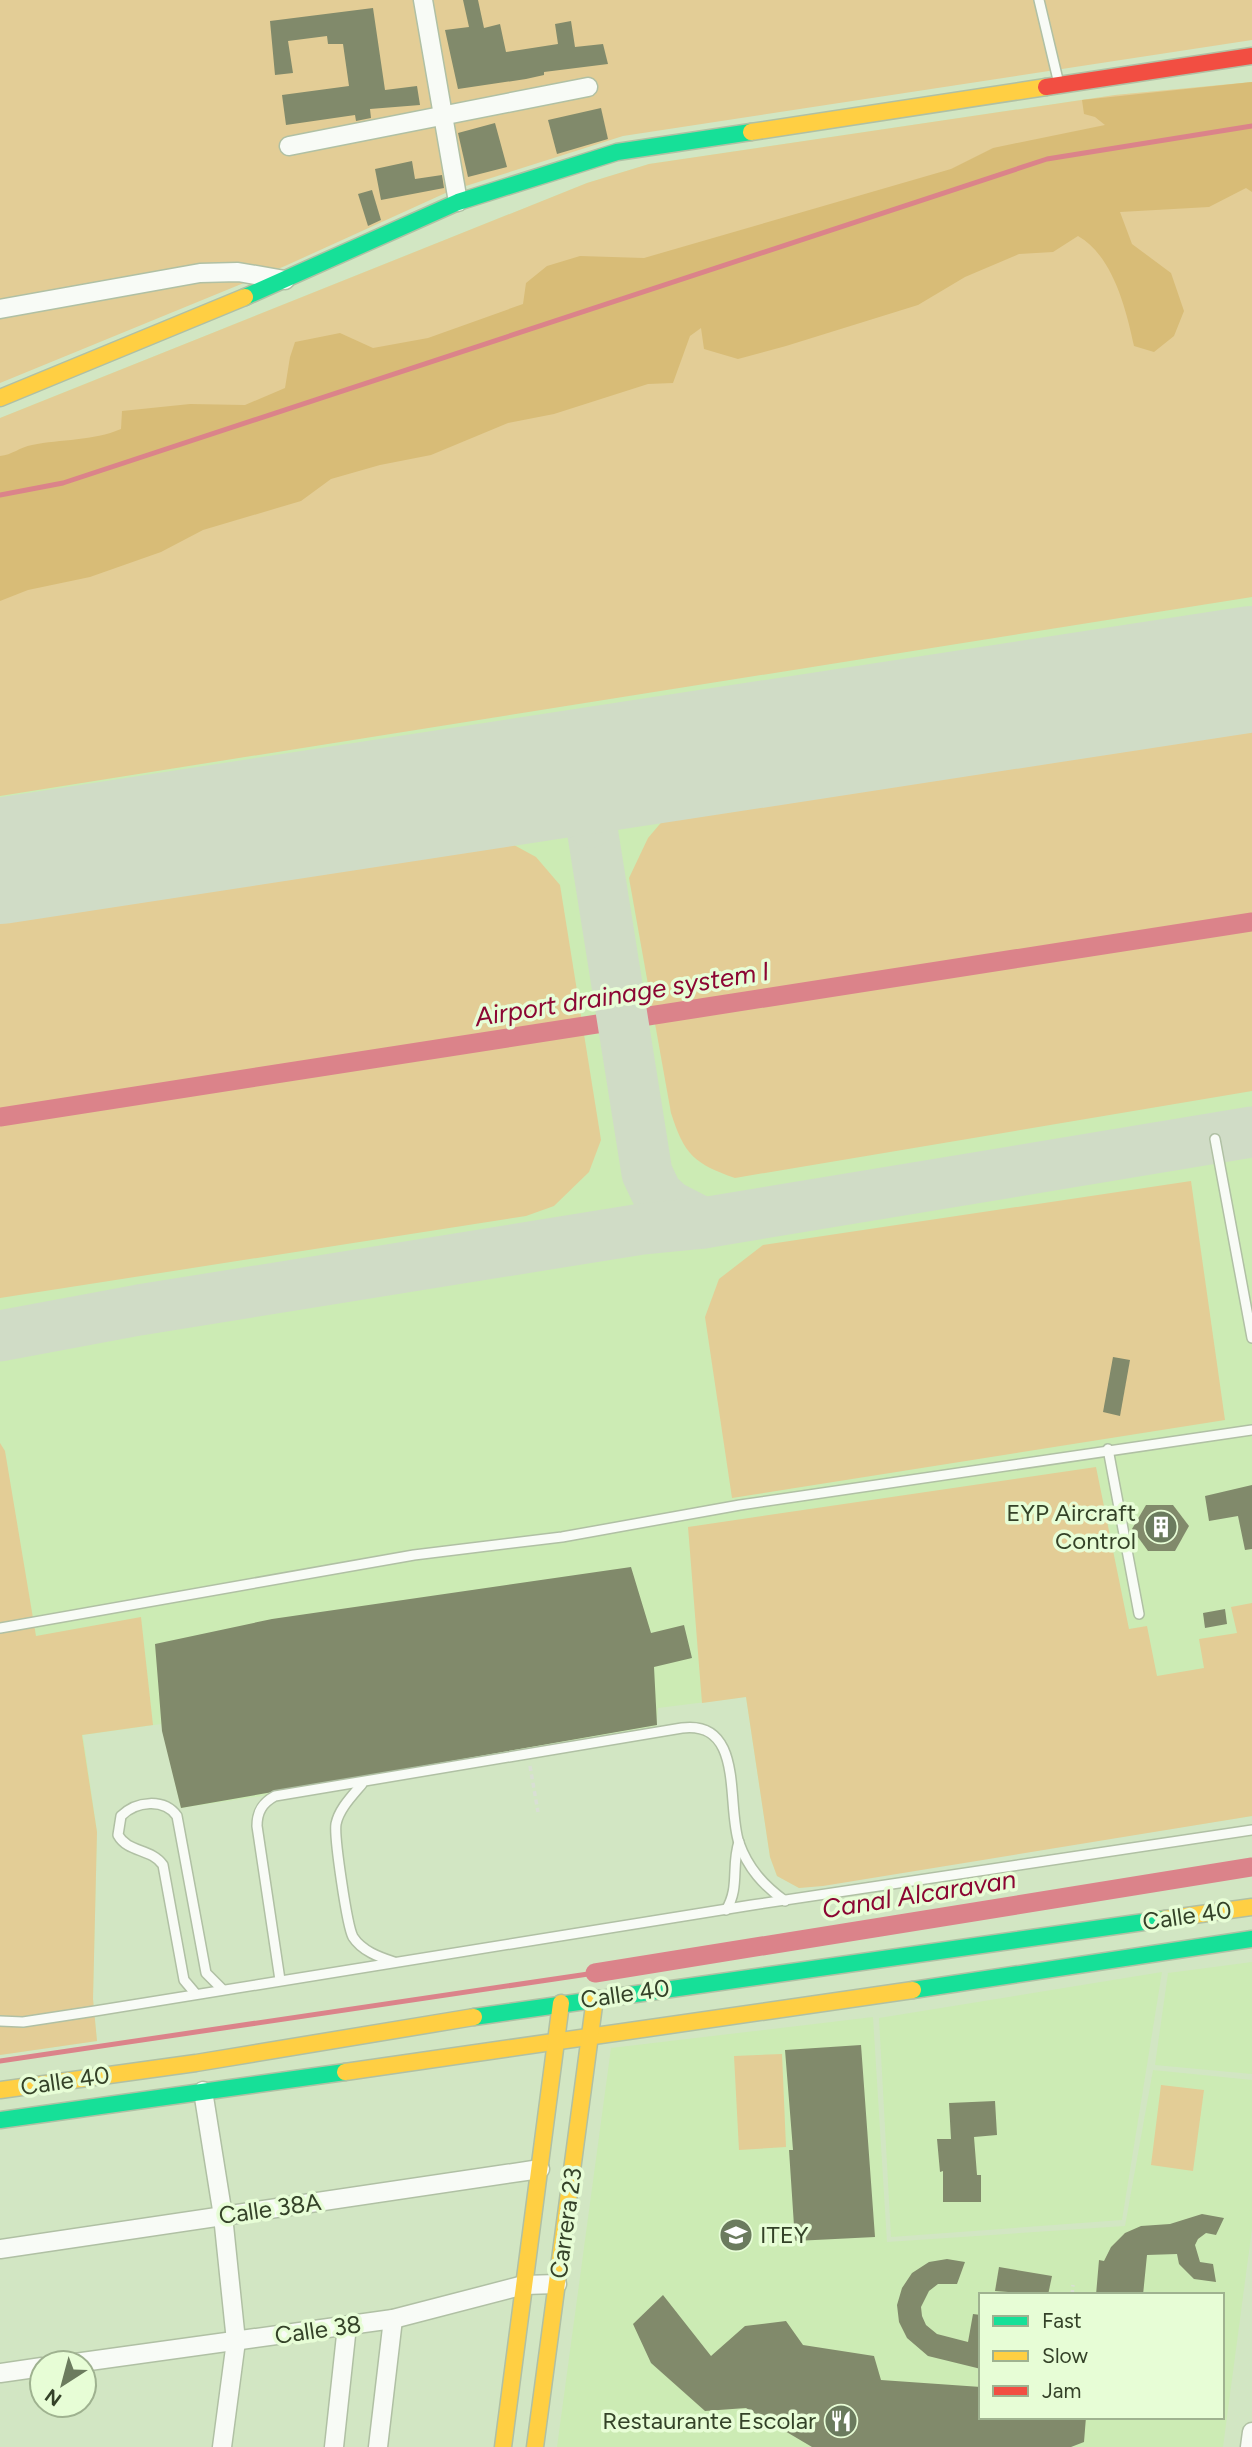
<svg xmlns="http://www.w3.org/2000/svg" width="1252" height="2447" viewBox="0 0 1252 2447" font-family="Figtree,sans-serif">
<rect width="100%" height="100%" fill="#d2e6c3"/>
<g fill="#ccebb4" fill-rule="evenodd">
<polygon points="1252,82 1252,1816 799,1888 777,1876 770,1857 746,1697 658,1708 656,1729 376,1779 181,1808 161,1724 83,1735 97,1832 93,1999 97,2041 0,2055 0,418 587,183 649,164 1115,95"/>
<polygon points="1252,1962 1252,2074 1155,2065 1168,1973"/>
<polygon points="1162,1972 1122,2220 891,2237 879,2018"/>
<path d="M873 2017 887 2242 1125 2226 1153 2070 1252 2080V2229L1223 2447H557L611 2048ZM981 2295H1222V2417H981Z"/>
</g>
<g fill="#e3cd96">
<polygon points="0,0 1252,0 1252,40 623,136 450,191 285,266 0,383"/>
<polygon points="1252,82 1252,597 0,796 0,418 587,183 649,164 1115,95"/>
<path d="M1252 718V1091L735 1178C694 1164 684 1154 671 1113L629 878 648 838 665 818 695 799Z"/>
<polygon points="499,837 536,857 560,885 601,1140 589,1172 554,1206 526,1216 0,1298 0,921 458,841"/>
<polygon points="1191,1181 1225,1420 732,1498 705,1317 719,1279 763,1245"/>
<polygon points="0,1443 5,1451 36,1636 141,1617 153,1725 82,1735 97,1832 93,1999 97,2041 0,2055"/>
<polygon points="1096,1467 1129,1629 1147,1626 1157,1676 1204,1668 1199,1639 1237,1633 1231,1607 1252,1603 1252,1816 823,1886 799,1888 777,1876 770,1857 746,1697 702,1703 688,1527"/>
<polygon points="782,2054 786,2147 739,2150 734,2056"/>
<polygon points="1161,2085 1204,2090 1193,2171 1151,2165"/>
</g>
<path fill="#d8bc77" d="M1252 82V192L1246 188 1209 207 1120 212 1132 244 1171 273 1184 311 1174 336 1154 352 1134 346C1126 309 1113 256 1078 236L1053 252 1019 254 965 277 918 305 786 346 738 359 704 349 701 328 690 336 673 383 648 384 554 414 508 423 431 455 380 465 331 479 301 501 203 530 161 552 90 577 28 590 0 601V456C12 455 20 447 32 445 61 439 93 441 121 429L122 411 190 404 245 405 285 388 290 357 295 342 340 333 373 348 428 338 523 304 526 283 547 266 580 256 644 258 951 169 993 148 1105 125 1095 117 1084 114 1082 100Z"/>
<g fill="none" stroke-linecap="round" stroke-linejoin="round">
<g stroke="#db838a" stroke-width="5">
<polyline points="0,495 63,483 1047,159 1252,126"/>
<polyline points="0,2061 595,1973"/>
</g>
<g stroke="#db838a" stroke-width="19">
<polyline points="0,1117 1252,922"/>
<polyline points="595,1973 1252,1867"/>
</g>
<g stroke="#d0dcc6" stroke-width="51">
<path d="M632 762C611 778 595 794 591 822L647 1173 657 1194 670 1206 703 1223"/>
<path d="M533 778C562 785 576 797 591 822"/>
<polyline points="0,1336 139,1310 642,1229 703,1223 1252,1132"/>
</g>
<polyline stroke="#d0dcc6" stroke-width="126" points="0,861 1252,669"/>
</g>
<g fill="#818a6b">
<polygon points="463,0 478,0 484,28 500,24 506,52 558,44 555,24 571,21 575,47 603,44 608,64 544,72 544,75 526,79 458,89 445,30 469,27"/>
<polygon points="373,8 385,90 417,86 420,105 370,109 371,118 356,121 355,115 286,125 282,95 349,86 343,44 328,44 327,36 288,41 293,73 275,75 270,21"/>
<polygon points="601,108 608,139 557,154 548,120"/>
<polygon points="495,123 507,167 468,177 458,133"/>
<polygon points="412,161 415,179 442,175 444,188 381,200 375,169"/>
<polygon points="372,190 381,220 368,226 358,194"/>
<polygon points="1113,1357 1130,1360 1120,1416 1103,1412"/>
<polygon points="1252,1485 1252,1549 1245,1550 1238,1516 1209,1521 1205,1496"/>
<polygon points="1146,1505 1173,1505 1189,1526 1175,1551 1148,1551 1132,1529"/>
<polygon points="631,1567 651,1633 684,1625 692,1658 654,1667 657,1725 181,1808 162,1731 155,1644 272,1619"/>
<polygon points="1225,1609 1227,1624 1205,1628 1203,1613"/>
<polygon points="861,2045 875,2237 795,2241 789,2150 793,2150 785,2050"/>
<polygon points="995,2101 997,2135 974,2137 977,2175 981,2175 981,2202 943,2202 943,2171 940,2172 937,2139 951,2139 949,2103"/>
<polygon points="1202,2214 1224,2218 1216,2235 1206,2233 1198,2239 1195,2245 1200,2262 1213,2264 1216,2282 1194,2279 1179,2264 1177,2254 1147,2255 1143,2295 1096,2295 1099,2260 1104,2261 1111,2247 1125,2233 1141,2226 1170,2224"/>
<polygon points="947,2259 965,2262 957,2284 938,2284 929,2291 921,2307 922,2316 926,2325 937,2334 968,2342 973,2314 981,2315 981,2369 928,2356 907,2338 899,2322 897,2305 902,2288 912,2273 929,2262"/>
<polygon points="999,2267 1052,2276 1048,2295 995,2291"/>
<polygon points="663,2295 711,2356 745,2326 786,2321 803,2345 874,2356 881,2380 981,2387 981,2417 1086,2417 1084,2442 1071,2447 812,2447 746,2408 705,2411 651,2363 633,2324"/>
</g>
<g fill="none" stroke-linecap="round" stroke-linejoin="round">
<defs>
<g id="lane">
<polyline points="1039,0 1059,84"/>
<polyline points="1215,1139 1252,1338"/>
<polyline points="1108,1449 1139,1614"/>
<polyline points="0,1628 414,1555 562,1537 740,1505 1252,1430"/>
<path d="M362 1784C352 1796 339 1809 336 1824 334 1837 347 1926 353 1937 362 1951 379 1957 394 1962"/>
<path d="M726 1910C740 1888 731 1866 739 1842"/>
<path d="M280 1980 257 1826C257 1812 262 1803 275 1796L682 1728C745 1720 726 1805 739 1843 748 1868 763 1885 785 1901"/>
<path d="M195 1993 184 1980 163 1865C151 1848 128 1853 118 1835L121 1816C136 1801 164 1798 177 1816L206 1973 222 1989"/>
<polyline points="0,2021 23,2022 95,2011 752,1905 1252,1830"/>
</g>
<g id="street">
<polyline points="423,0 458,202"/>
<polyline points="289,146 588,87"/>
<polyline points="0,309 200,273 238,272 285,280"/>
<polyline points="203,2091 223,2216 236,2341 222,2447"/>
<polyline points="0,2249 540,2169"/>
<polyline points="75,2363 393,2319 524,2285 557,2284"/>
<polyline points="0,2373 42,2367"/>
<polyline points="334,2447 347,2326"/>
<polyline points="378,2447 393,2319"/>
<polyline points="1250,2447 1252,2432"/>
</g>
<g id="fast">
<polyline points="245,297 458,202 617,152 751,132"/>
<polyline points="913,1990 1252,1939"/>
<polyline points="474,2017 1165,1919"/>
<polyline points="0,2120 345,2072"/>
</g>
<g id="slow">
<polyline points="751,132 1046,87"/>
<polyline points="0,398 245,297"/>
<polyline points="1165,1919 1252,1907"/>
<polyline points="345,2072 913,1990"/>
<polyline points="0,2090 196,2063 474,2017"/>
<polyline points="503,2447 561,2003"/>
<polyline points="535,2447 595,1998"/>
</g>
<polyline id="jam" points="1046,87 1252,56"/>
</defs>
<use href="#lane" stroke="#b0c0a4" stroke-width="12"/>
<use href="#street" stroke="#b0c0a4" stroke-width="21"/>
<use href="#fast" stroke="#b0c0a4" stroke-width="19"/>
<use href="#slow" stroke="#b0c0a4" stroke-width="19"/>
<use href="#jam" stroke="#b0c0a4" stroke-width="19"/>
<g stroke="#d9dfd4" stroke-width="3.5" stroke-dasharray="5 3.5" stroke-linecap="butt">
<polyline points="530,1766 538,1812"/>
<polyline points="1072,2295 1073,2285"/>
</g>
<use href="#lane" stroke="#f8fbf6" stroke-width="9"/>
<use href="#street" stroke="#f8fbf6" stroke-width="18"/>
<use href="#fast" stroke="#16e098" stroke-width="16"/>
<use href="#slow" stroke="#ffcf43" stroke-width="16"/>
<use href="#jam" stroke="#f24e42" stroke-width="16"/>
</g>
<defs>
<symbol id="building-disc" viewBox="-11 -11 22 22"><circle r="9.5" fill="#6b7b5e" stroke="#e7fdd6"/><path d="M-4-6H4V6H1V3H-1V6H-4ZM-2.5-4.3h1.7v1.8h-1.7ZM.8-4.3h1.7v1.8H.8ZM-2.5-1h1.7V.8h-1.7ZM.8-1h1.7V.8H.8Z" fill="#fff"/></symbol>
<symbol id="school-disc" viewBox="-11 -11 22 22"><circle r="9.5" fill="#6b7b5e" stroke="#e7fdd6"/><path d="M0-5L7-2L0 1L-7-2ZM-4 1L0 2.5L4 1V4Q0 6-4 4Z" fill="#fff"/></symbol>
<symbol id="restaurant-disc" viewBox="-11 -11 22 22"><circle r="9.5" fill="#6b7b5e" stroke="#e7fdd6"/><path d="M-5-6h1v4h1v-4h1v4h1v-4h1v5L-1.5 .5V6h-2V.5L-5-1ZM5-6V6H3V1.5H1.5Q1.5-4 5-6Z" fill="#fff"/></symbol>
</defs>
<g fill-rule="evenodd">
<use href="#building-disc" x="1142" y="1508" width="38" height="38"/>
<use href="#school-disc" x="717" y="2216" width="38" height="38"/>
<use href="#restaurant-disc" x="822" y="2402" width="38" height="38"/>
</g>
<g text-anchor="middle" stroke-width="7" stroke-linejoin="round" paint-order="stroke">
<g font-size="24" fill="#344228" stroke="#e7fdd6" text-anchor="end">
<text x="1136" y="1521">EYP Aircraft<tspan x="1136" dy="28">Control</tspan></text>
<text x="760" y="2243" text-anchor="start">ITEY</text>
<text x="816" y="2429">Restaurante Escolar</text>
</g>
<g font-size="24" fill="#344228" stroke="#e7fdd6">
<text transform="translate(1187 1916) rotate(-8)" y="8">Calle 40</text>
<text transform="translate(625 1994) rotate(-8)" y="8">Calle 40</text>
<text transform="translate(65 2081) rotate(-8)" y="8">Calle 40</text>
<text transform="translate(270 2209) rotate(-8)" y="8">Calle 38A</text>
<text transform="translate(566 2223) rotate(-82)" y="8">Carrera 23</text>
<text transform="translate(318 2330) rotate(-8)" y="8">Calle 38</text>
</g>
<g font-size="26" font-style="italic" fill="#8b0633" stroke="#e7fdd6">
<text transform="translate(622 994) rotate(-9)" y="9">Airport drainage system I</text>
<text transform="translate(919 1894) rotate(-9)" y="9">Canal Alcaravan</text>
</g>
</g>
<rect x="979" y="2293" width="245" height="126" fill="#e7fdd6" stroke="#9fb290" stroke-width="2"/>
<rect x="993" y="2316" width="35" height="10" fill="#16e098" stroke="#9fb290" stroke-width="2"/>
<text x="1042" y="2328" font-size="21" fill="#344228">Fast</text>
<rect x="993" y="2351" width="35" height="10" fill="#ffcf43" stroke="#9fb290" stroke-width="2"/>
<text x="1042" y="2363" font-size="21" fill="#344228">Slow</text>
<rect x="993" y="2386" width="35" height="10" fill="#f24e42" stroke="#9fb290" stroke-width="2"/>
<text x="1042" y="2398" font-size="21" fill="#344228">Jam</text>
<g transform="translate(63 2384) rotate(216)"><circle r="33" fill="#e7fdd6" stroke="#9fb290" stroke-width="2"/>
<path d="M0-5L12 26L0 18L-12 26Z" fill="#6b7b5e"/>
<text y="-10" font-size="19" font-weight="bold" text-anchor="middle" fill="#344228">N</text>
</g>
</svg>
